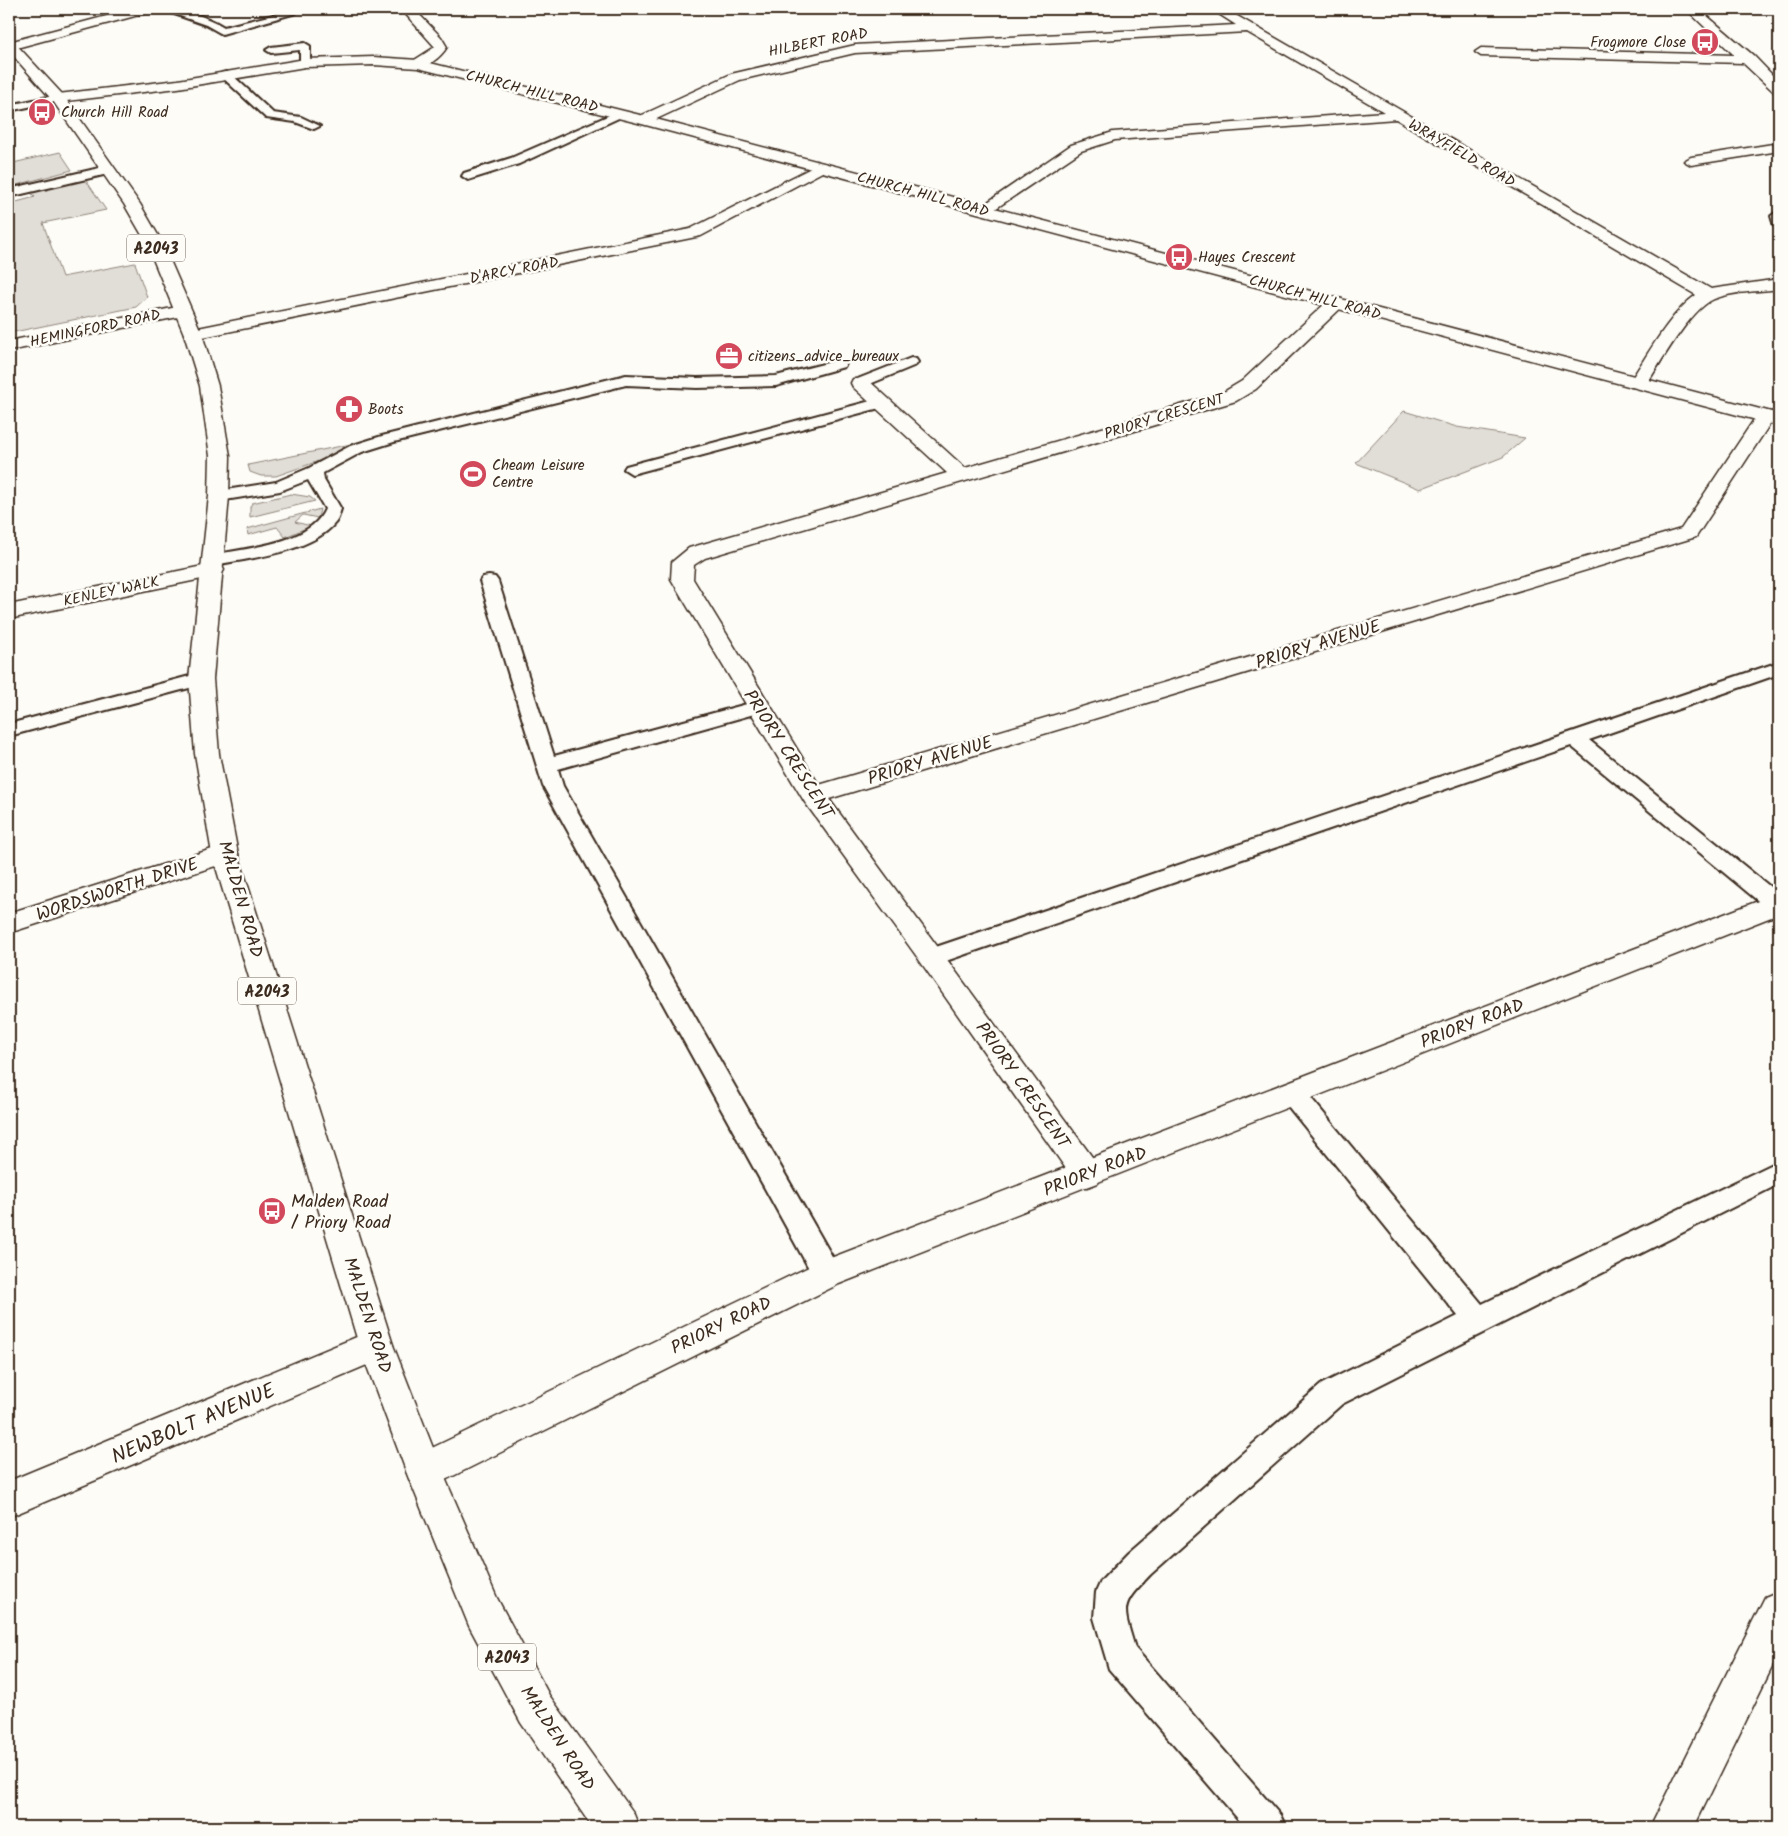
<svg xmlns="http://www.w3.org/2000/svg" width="1788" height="1836" viewBox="0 0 1788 1836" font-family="Kalam,sans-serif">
<rect width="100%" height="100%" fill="#fdfcf7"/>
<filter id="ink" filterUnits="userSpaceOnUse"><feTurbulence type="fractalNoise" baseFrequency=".02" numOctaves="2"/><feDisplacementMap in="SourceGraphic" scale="10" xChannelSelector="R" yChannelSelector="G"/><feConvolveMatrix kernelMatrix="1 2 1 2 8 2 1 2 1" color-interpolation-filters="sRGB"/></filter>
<g filter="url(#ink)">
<g fill="#e1ded7" stroke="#8e847a">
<polygon points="60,152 72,170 9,187 9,164"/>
<polygon points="85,179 106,210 43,223 62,277 135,263 147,297 136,307 9,333 9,204 35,197 29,191"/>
<polygon points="1404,411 1457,427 1525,438 1503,457 1420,489 1356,463"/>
<polygon points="361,442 361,446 276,476 261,476 250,472 248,465"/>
<polygon points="291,494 310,497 315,501 250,517 250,507 252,503"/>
<polygon points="320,509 318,518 303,515 295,522 311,526 285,537 277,527 248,535 247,529"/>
</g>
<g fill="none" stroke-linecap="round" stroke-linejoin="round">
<defs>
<g id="lane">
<path d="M160 9C181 8 206 16 224 27L285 12 283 9H293L296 13 222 34 206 25Z"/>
<polygon points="305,43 310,46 310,63 305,66 300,63 300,50 271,53 266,50 271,47"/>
<polygon points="226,72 230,73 273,113 301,117 320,126 314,129 295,122 266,118 222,77 222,73"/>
<polygon points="58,95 62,96 62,100 9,111 9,105"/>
<polygon points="619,111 623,112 623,116 519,164 468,180 462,176 464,173 511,158"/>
<polygon points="108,166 114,170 112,173 9,197 9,189"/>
<polygon points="1779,210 1779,227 1774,226 1771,216"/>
<polygon points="911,358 916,359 918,362 916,365 865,386 855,386 852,383 855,380"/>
<path d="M839 360 846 364 844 367 776 386 697 388 626 385 394 442 362 452 323 473 324 480 341 509C339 514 339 519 335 523 312 552 248 559 213 565L207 564 204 560 207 556C241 548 309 546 325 509L308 480 280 491 219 501 213 500 211 496 213 492 276 482 309 468 350 446 382 436 626 375 697 378 776 376Z"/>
<polygon points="882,398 887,400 890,403 887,406 632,474 624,469 626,466"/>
<polygon points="489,576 495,577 498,581 554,756 758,701 765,703 768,707 765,711 558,769 563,786 837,1265 841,1274 837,1283 827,1286 817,1283 543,786 480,581 483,577"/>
<polygon points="1779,662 1779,674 1589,740 1779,894 1779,911 1769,910 1571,746 940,963 932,965 924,963 920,957 924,951"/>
<polygon points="201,673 208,675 211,679 208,683 9,736 9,724"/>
<path d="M1292 1083 1301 1086 1482 1304 1779 1161V1184L1342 1404 1151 1574C1120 1606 1122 1605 1135 1648L1280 1815 1286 1827H1245L1109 1669 1094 1618 1096 1592 1101 1581 1129 1552 1322 1384 1458 1316 1283 1100 1280 1093 1283 1086Z"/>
</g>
<g id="street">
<path d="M401 9H414L441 37 447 47C441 57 426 70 413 67L412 64 413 61 435 47Z"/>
<path d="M1211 9H1225L1711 289 1779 279V289C1758 292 1734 291 1714 299 1689 310 1660 364 1645 387H1631L1629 383C1647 356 1670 313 1696 295L1396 119 1115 140 1081 151 989 213H979L976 210 1071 145 1113 132 1384 112 1247 32 855 53 740 80 648 123 643 124 636 120 638 117 731 74 855 45 1236 25Z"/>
<polygon points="1686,9 1699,9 1754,56 1779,82 1779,93 1774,92 1743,63 1481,56 1475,52 1481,48 1734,55"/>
<polygon points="1779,143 1779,151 1691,165 1684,161 1691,157"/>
<polygon points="821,163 826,164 828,167 826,170 701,236 193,339 187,338 184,334 187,330 193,329 690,229"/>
<polygon points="1336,298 1342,299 1345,303 1342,307 1256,389 1236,401 705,558 694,565 693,579 819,785 1681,529 1759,412 1773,412 1775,416 1696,537 829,799 1098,1165 1103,1174 1098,1183 1087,1187 1076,1183 915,954 804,801 671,579 672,562 689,548 947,473 853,387 851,383 853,379 867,379 965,468 1222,393 1242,381 1330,299"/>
<polygon points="182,306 188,307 191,311 188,315 9,351 9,341"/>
<polygon points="213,564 221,565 224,570 221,575 9,619 9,605"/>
<polygon points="225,845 234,848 238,854 234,860 9,933 9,913"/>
<polygon points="376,1329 388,1334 393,1345 388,1356 9,1517 9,1481"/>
<polygon points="1779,1591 1779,1653 1694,1827 1650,1827 1765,1597"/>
</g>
<g id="secondary">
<polygon points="374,57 418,60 648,117 1779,414 1779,426 638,123 418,68 374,65 305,67 178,88 58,102 51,98 58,94 178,80 305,59"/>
<polygon points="1779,893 1779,914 839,1284 437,1484 424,1489 411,1484 406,1471 411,1458 815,1264"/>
</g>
<polygon id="primary" points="9,40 13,41 63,95 140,204 162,242 202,334 218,386 230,456 229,496 213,679 219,754 238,854 393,1345 442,1471 497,1598 549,1695 633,1812 639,1827 592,1827 521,1723 469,1626 406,1471 359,1345 212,854 195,754 189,679 209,496 210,456 200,386 184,334 146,242 124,204 53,101 9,51"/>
<polygon id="highway" points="133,9 152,9 150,12 9,50 9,42"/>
</defs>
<use href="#lane" stroke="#3b2a1e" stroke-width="4"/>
<use href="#street" stroke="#3b2a1e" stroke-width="3"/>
<use href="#secondary" stroke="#3b2a1e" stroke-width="3"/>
<use href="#primary" stroke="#3b2a1e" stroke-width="3"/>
<use href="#highway" stroke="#3b2a1e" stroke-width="3"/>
<use href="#lane" fill="#fdfcf7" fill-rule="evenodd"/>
<use href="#street" fill="#fdfcf7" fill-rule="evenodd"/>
<use href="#secondary" fill="#fdfcf7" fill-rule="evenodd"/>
<use href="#primary" fill="#fdfcf7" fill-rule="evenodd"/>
<use href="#highway" fill="#fdfcf7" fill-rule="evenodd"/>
</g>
</g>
<defs>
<symbol id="bus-disc" viewBox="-11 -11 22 22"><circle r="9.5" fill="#d1495b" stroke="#fdfcf7"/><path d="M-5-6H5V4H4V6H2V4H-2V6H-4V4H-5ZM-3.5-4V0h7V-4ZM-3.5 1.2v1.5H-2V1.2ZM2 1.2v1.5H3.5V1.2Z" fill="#fff"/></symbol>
<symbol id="office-disc" viewBox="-11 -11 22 22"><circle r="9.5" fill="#d1495b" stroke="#fdfcf7"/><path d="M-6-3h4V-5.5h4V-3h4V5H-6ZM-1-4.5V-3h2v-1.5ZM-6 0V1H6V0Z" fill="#fff"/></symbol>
<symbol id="pharmacy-disc" viewBox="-11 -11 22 22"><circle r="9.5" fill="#d1495b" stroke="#fdfcf7"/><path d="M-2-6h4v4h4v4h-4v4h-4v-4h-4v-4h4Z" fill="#fff"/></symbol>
<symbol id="stadium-disc" viewBox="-11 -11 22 22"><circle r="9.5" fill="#d1495b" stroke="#fdfcf7"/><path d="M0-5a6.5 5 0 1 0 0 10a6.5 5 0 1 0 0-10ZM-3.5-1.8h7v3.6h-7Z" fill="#fff"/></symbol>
</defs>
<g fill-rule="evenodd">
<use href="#bus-disc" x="1689" y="26" width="32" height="32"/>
<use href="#bus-disc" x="26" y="96" width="32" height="32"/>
<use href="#bus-disc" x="1163" y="241" width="32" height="32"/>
<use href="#office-disc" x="713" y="340" width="32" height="32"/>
<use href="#pharmacy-disc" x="333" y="393" width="32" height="32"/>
<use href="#stadium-disc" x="457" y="458" width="32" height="32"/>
<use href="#bus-disc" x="256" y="1195" width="32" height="32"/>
</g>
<g text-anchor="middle" stroke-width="5" stroke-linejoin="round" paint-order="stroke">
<g font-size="15" fill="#3b2a1e" stroke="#fdfcf7">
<text transform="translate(818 42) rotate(-11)" y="5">HILBERT ROAD</text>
<text transform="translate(532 91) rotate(14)" y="5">CHURCH HILL ROAD</text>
<text transform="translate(1462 153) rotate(30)" y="5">WRAYFIELD ROAD</text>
<text transform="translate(923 194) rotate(15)" y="5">CHURCH HILL ROAD</text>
<text transform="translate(514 270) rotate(-11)" y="5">D'ARCY ROAD</text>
<text transform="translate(1315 297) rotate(15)" y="5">CHURCH HILL ROAD</text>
<text transform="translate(95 328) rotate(-12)" y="5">HEMINGFORD ROAD</text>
<text transform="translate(1164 416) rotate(-17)" y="5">PRIORY CRESCENT</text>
<text transform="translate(111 591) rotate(-12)" y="5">KENLEY WALK</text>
</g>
<g font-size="15" fill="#3b2a1e" stroke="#fdfcf7" text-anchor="start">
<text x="1686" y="47" text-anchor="end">Frogmore Close</text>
<text x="61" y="117">Church Hill Road</text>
<text x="1198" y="262">Hayes Crescent</text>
<text x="748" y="361">citizens_advice_bureaux</text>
<text x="368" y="414">Boots</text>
<text x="492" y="470">Cheam Leisure<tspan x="492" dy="17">Centre</tspan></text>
</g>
<g fill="#fdfcf7" stroke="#75695f" stroke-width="1">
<rect x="127" y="234.5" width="58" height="27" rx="4"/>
<rect x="238" y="977.5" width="58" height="27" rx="4"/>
<rect x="478" y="1643.5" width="58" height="27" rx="4"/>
</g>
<g font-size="16" font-weight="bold" fill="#3b2a1e">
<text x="156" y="254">A2043</text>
<text x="267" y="997">A2043</text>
<text x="507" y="1663">A2043</text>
</g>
<g font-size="18" fill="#3b2a1e" stroke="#fdfcf7">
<text transform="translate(1318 644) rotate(-17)" y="6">PRIORY AVENUE</text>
<text transform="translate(789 754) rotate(57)" y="6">PRIORY CRESCENT</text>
<text transform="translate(930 760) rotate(-17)" y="6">PRIORY AVENUE</text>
<text transform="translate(117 889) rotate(-18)" y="6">WORDSWORTH DRIVE</text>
<text transform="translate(241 899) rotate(74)" y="6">MALDEN ROAD</text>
<text transform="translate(1472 1023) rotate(-21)" y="6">PRIORY ROAD</text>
<text transform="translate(1023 1085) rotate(55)" y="6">PRIORY CRESCENT</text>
<text transform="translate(1095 1171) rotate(-21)" y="6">PRIORY ROAD</text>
<text transform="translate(368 1315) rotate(72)" y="6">MALDEN ROAD</text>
<text transform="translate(721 1325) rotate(-26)" y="6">PRIORY ROAD</text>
<text transform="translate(558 1738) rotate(57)" y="6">MALDEN ROAD</text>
</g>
<g font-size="18" fill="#3b2a1e" stroke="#fdfcf7" text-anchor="start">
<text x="291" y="1207">Malden Road<tspan x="291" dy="21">/ Priory Road</tspan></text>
</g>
<g font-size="21" fill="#3b2a1e" stroke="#fdfcf7">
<text transform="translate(193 1423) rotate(-23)" y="7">NEWBOLT AVENUE</text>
</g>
</g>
<rect width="1788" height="1836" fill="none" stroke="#fdfcf7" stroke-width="30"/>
<rect x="15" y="15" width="1758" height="1806" fill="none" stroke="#3b2a1e" stroke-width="2" filter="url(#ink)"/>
</svg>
